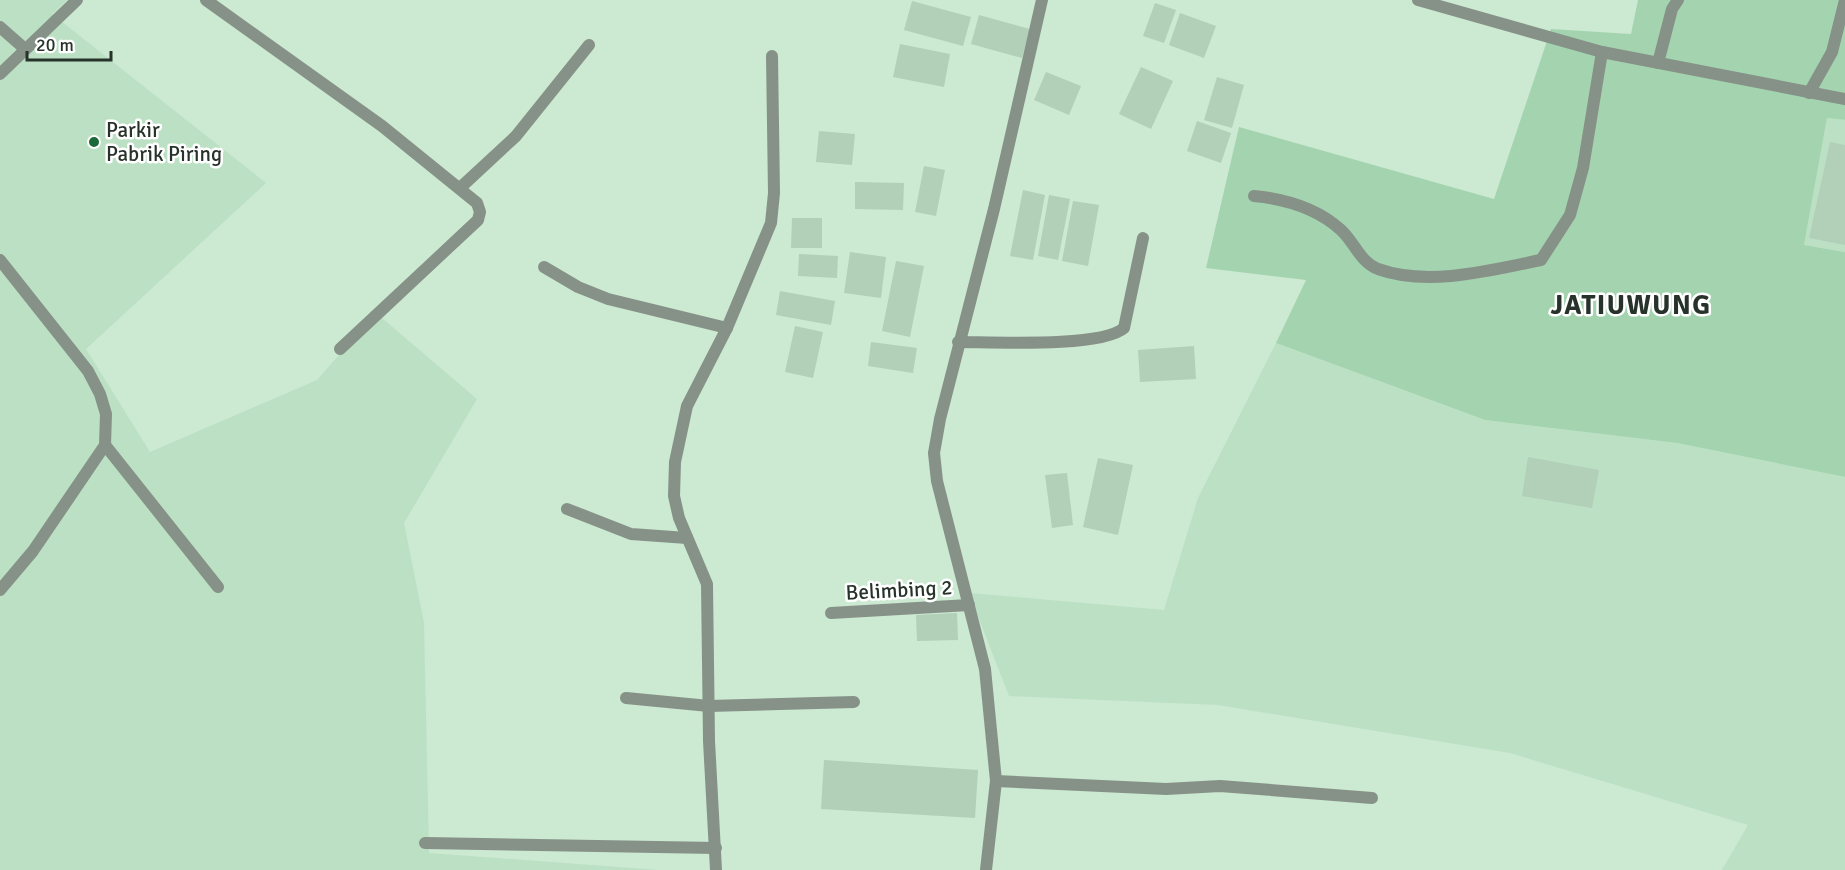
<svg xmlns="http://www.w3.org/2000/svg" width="1845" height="870" viewBox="0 0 1845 870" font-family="Signika,sans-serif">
<rect width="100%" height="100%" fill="#cce9d2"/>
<g fill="#bce0c4">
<polygon points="0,0 67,0 52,14 266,183 86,349 150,452 317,380 376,313 477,399 404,523 424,623 429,853 658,870 0,870"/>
<polygon points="1827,118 1845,120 1845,252 1804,245"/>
<polygon points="1276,343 1485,420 1677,443 1845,477 1845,870 1722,870 1748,825 1510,753 1218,705 1009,696 969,593 1164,610 1198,498"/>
</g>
<polygon fill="#a4d4af" points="1638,0 1845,0 1845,120 1827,118 1804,245 1845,252 1845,477 1677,443 1485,420 1276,343 1306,280 1206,268 1239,127 1494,199 1551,29 1631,34"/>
<g fill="#b2cfb8">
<polygon points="912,1 971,17 963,46 904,30"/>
<polygon points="1155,3 1176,10 1164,43 1143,36"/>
<polygon points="1180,13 1216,26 1204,58 1169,45"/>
<polygon points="979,15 1030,29 1022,58 971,44"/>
<polygon points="900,44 950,54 944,87 893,77"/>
<polygon points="1141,67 1173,81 1151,129 1119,114"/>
<polygon points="1046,72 1081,86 1069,115 1034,100"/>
<polygon points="1217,77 1244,85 1232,128 1204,120"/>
<polygon points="1197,121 1231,133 1221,163 1187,151"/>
<polygon points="819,131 855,134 852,165 816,162"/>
<polygon points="1830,142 1845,145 1845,245 1809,238"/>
<polygon points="924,166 945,170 936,216 915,212"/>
<polygon points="855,182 904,183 903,210 855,209"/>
<polygon points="1023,190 1045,195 1033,260 1010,256"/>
<polygon points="1049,195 1070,199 1058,260 1038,256"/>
<polygon points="1073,201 1099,205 1088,266 1062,261"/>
<polygon points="792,218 822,218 822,248 791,248"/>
<polygon points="850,252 886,257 881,298 844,293"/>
<polygon points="799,254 838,256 837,278 798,276"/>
<polygon points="896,261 924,266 910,337 882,331"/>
<polygon points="780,291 835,301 831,325 776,315"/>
<polygon points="795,326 823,332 813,378 785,372"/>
<polygon points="871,342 917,348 913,373 868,366"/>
<polygon points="1194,346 1196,379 1140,382 1138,350"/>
<polygon points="1528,457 1599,470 1592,508 1522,496"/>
<polygon points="1098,458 1133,465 1118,535 1083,527"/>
<polygon points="1067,473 1073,525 1052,528 1045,475"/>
<polygon points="957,613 958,640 917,641 916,615"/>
<polygon points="824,760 978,770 975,818 821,809"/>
</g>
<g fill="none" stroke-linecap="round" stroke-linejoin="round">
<g stroke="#869288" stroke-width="12">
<polyline points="0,27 25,49"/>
<polyline points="1809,93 1832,52 1845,0"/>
<path d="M1254 196C1285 199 1317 208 1341 230 1355 243 1360 262 1378 269 1428 287 1492 270 1541 260L1570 215 1583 168 1602 52"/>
<polyline points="105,445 218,587"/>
</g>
<g stroke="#869288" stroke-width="12">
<polyline points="206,0 382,126 477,203 480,212 478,220 340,349"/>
<polyline points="1418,0 1602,52 1845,99"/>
<polyline points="1658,63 1672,9 1678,0"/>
<polyline points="0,74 77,0"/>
<polyline points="460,188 516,136 589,45"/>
<polyline points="0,260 88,371 100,394 106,414 105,445 33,551 0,590"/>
<polyline points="544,267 578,287 608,299 727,328"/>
<path d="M958 342C992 342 1101 348 1124 328L1143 238"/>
<polyline points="567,509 631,534 687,538"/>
<polyline points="831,613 969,605"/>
<polyline points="626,698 709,706 854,702"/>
<polyline points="996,781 1166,789 1220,786 1372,798"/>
<polyline points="425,843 716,848"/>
<polyline points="716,870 709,741 707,584 679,518 674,496 675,462 687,406 727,328 771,223 774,193 772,56"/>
<polyline points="986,870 996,781 985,669 937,481 934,453 940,419 994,209 1042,0"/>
</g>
</g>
<circle fill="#1b6938" stroke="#fff" stroke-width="2" cx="94" cy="142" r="6"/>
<g text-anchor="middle" stroke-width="5" stroke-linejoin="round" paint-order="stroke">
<g font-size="21" fill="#27332a" stroke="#fff" text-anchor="start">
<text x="106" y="137">Parkir<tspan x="106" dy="24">Pabrik Piring</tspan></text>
</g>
<g font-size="21" fill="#27332a" stroke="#fff">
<text transform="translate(899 590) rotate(-3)" y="7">Belimbing 2</text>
</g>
<g font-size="27" font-weight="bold" letter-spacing="1.5" fill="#27332a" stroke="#fff">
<text x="1631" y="314">JATIUWUNG</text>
</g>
</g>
<path d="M27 51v9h84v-9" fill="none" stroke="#27332a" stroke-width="3"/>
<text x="36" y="51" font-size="18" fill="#27332a" stroke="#ffffff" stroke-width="4.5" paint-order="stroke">20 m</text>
</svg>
